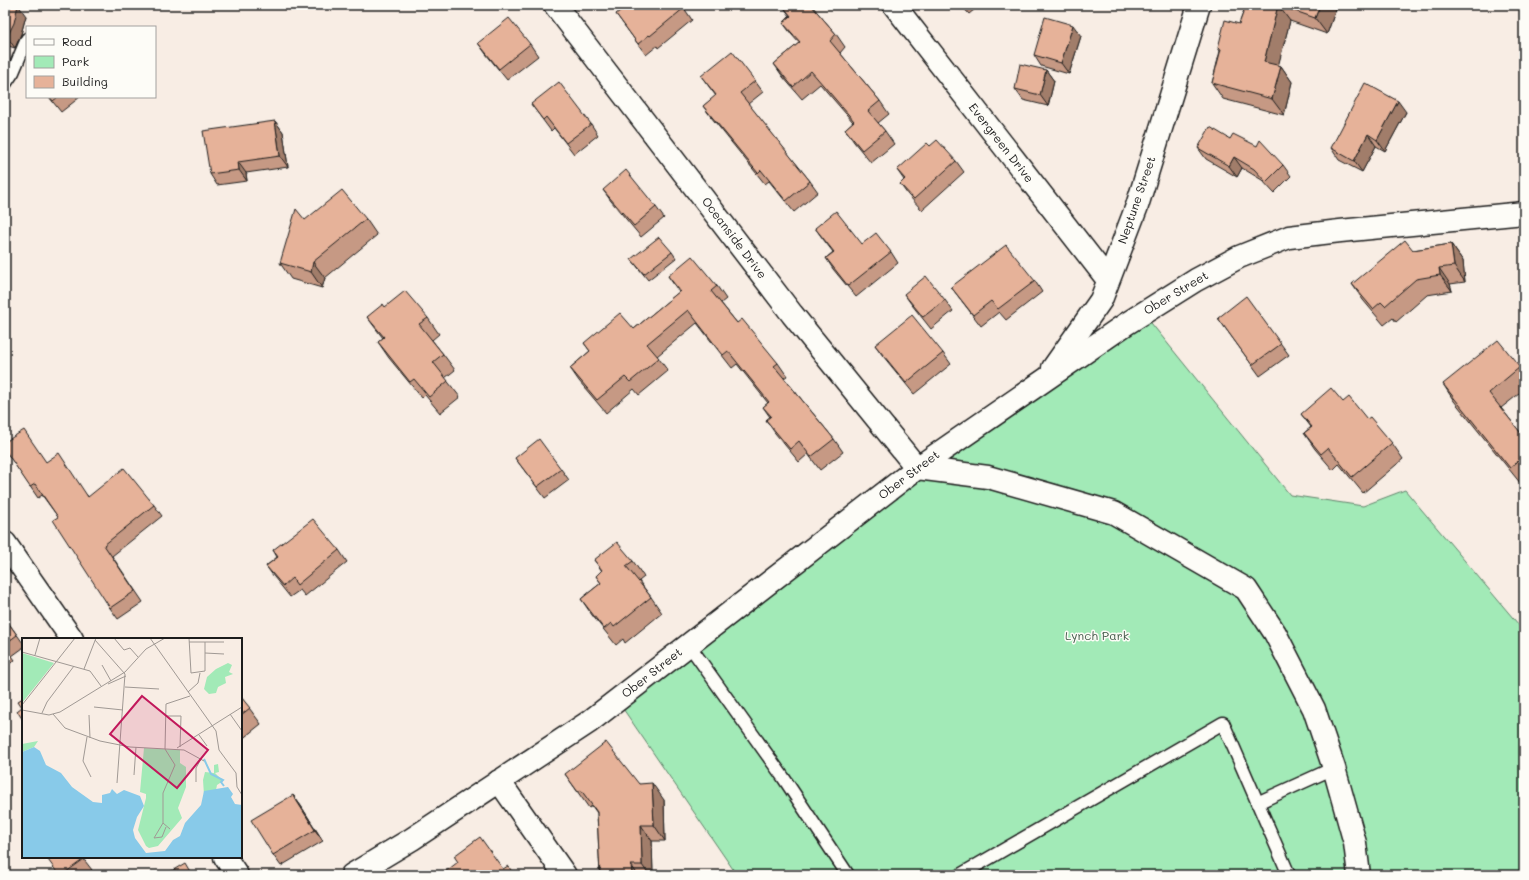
<svg xmlns="http://www.w3.org/2000/svg" width="1529" height="880" viewBox="0 0 1529 880" font-family="Mali,sans-serif">
<rect width="100%" height="100%" fill="#f8ede4"/>
<filter id="ink" filterUnits="userSpaceOnUse"><feTurbulence type="fractalNoise" baseFrequency=".025" numOctaves="2"/><feDisplacementMap in="SourceGraphic" scale="8" xChannelSelector="R" yChannelSelector="G"/><feConvolveMatrix kernelMatrix="1 2 1 2 8 2 1 2 1" color-interpolation-filters="sRGB"/></filter>
<g filter="url(#ink)">
<polygon fill="#a2eab7" stroke="#5f836a" points="1143,313 1290,495 1363,506 1405,490 1524,631 1524,875 737,875 617,700"/>
<g fill="none" stroke-linecap="round" stroke-linejoin="round">
<defs>
<g id="service">
<polyline points="5,84 13,72 27,39"/>
<polyline points="689,645 783,777 848,875"/>
<polyline points="1257,803 1334,768"/>
<polyline points="960,875 1223,723 1289,875"/>
</g>
<g id="minor">
<polyline points="555,5 792,314 917,468 988,477 1114,513 1246,589 1275,633 1314,709 1334,768 1355,843 1359,875"/>
<polyline points="894,5 1108,280"/>
<polyline points="1053,368 1101,300 1137,206 1199,5"/>
<polyline points="5,543 72,639"/>
<polyline points="499,781 565,875"/>
<polyline points="225,857 237,875"/>
<polyline points="352,875 412,839 589,722 917,468 1126,324 1196,280 1239,257 1289,237 1340,231 1524,213"/>
</g>
</defs>
<use href="#service" stroke="#1c1c1c" stroke-width="15"/>
<use href="#minor" stroke="#1c1c1c" stroke-width="25"/>
<use href="#service" stroke="#fdfcf7" stroke-width="12"/>
<use href="#minor" stroke="#fdfcf7" stroke-width="22"/>
</g>
<g fill="#c69984" stroke="#1c1c1c">
<polygon points="5,5 26,16 21,34 15,48 5,45"/>
<polygon points="782,5 811,5 836,34 845,47 840,53 880,101 889,114 878,123 885,131 894,144 871,163 854,142 845,129 853,122 820,84 802,99 783,77 774,64 799,43 792,35 783,23 790,16"/>
<polygon points="961,5 980,5 969,14"/>
<polygon points="1246,5 1337,6 1327,34 1290,21 1278,65 1281,66 1292,82 1284,115 1223,99 1212,83 1220,51 1218,48 1239,24"/>
<polygon points="684,8 692,20 658,48 657,46 646,55 616,14"/>
<polygon points="1081,36 1069,74 1041,66 1034,55"/>
<polygon points="478,43 530,44 538,56 507,80 486,54"/>
<polygon points="1046,70 1054,81 1048,106 1023,100 1015,89"/>
<polygon points="701,76 755,81 763,92 748,104 810,181 818,192 794,212 769,181 765,184 711,117 703,106 716,96"/>
<polygon points="49,97 80,97 61,112"/>
<polygon points="531,104 591,124 598,135 574,154 554,128 551,131"/>
<polygon points="1406,112 1385,151 1376,146 1362,172 1339,160 1331,148"/>
<polygon points="275,121 283,132 288,167 246,173 247,181 217,185 210,174"/>
<polygon points="1230,139 1283,165 1291,176 1274,193 1262,180 1242,168 1237,177 1206,159 1198,148"/>
<polygon points="930,146 956,161 964,172 922,210 908,195 900,184 904,180 897,170"/>
<polygon points="603,190 656,207 664,218 641,237 611,201"/>
<polygon points="366,219 377,235 325,278 322,288 291,279 280,263"/>
<polygon points="815,228 862,244 891,252 898,263 856,297 833,269 826,258 833,252 823,239"/>
<polygon points="1451,244 1463,261 1465,282 1450,284 1452,291 1427,295 1396,322 1393,318 1384,325 1363,300 1352,284 1413,250"/>
<polygon points="672,252 676,258 648,280 631,259"/>
<polygon points="668,276 717,286 726,299 721,303 737,323 778,363 787,376 784,378 834,439 843,452 820,470 808,454 799,462 775,433 766,420 770,417 763,407 768,403 737,364 732,368 697,323 657,356 668,371 639,395 634,389 606,413 579,381 570,368 590,351 584,343 634,329 679,292"/>
<polygon points="1035,281 1042,292 1006,320 999,312 981,326 951,287"/>
<polygon points="904,294 945,300 953,311 931,329 912,305"/>
<polygon points="385,307 428,318 439,334 432,340 443,354 455,370 445,378 460,397 440,413 425,395 422,398 389,358 378,342 383,338 367,317"/>
<polygon points="1218,318 1281,344 1289,355 1260,376"/>
<polygon points="875,345 943,353 951,364 914,394 883,356"/>
<polygon points="1520,367 1524,373 1524,390 1501,408 1524,437 1524,481 1521,484 1454,401 1443,384"/>
<polygon points="1343,402 1367,419 1392,443 1403,459 1363,493 1339,464 1333,470 1315,449 1304,433 1311,427 1301,414"/>
<polygon points="5,450 46,462 89,497 154,505 162,516 112,556 143,602 118,619 110,608 58,517 42,495 38,498"/>
<polygon points="515,458 561,469 569,480 545,498"/>
<polygon points="273,550 339,550 347,562 305,596 300,590 290,597 274,577 266,566 277,557"/>
<polygon points="594,560 633,561 644,577 639,581 651,597 662,613 625,643 623,639 616,645 592,615 581,599 601,583 596,576 602,571"/>
<polygon points="5,618 23,643 23,648 12,656 15,660 5,667"/>
<polygon points="241,697 261,724 241,740"/>
<polygon points="565,774 639,784 664,800 665,841 652,841 653,875 600,875 597,813 592,806 589,808"/>
<polygon points="293,795 301,806 323,841 281,866 273,855"/>
<polygon points="82,857 92,870 85,875 59,875"/>
</g>
<g fill="#a17d6b" stroke="#1c1c1c">
<polygon points="18,5 26,16 21,34 15,48 7,37"/>
<polygon points="1278,5 1290,21 1275,78 1264,62"/>
<polygon points="1320,5 1336,5 1337,6 1327,34 1315,18"/>
<polygon points="1073,25 1081,36 1069,74 1061,63"/>
<polygon points="1281,66 1292,82 1284,115 1272,99"/>
<polygon points="1046,70 1054,81 1048,106 1040,95"/>
<polygon points="1398,101 1406,112 1385,151 1377,140"/>
<polygon points="275,121 283,132 288,167 280,156"/>
<polygon points="1368,134 1376,146 1362,172 1354,161"/>
<polygon points="1234,157 1242,168 1237,177 1229,166"/>
<polygon points="238,162 246,173 247,181 239,170"/>
<polygon points="1451,244 1463,261 1465,282 1454,266"/>
<polygon points="313,262 325,278 322,288 311,272"/>
<polygon points="1439,268 1450,284 1452,291 1440,275"/>
<polygon points="652,783 664,800 665,841 654,825"/>
<polygon points="293,795 301,806 323,841 315,830"/>
<polygon points="641,825 652,841 653,875 649,875 642,865"/>
<polygon points="631,865 638,875 632,875 632,874"/>
</g>
<g fill="#e6b299" stroke="#1c1c1c">
<polygon points="5,5 18,5 14,23 7,37 5,36"/>
<polygon points="628,5 682,5 684,8 650,36 649,35 638,44 616,14"/>
<polygon points="782,5 811,5 836,34 830,41 880,101 868,111 885,131 862,150 845,129 854,121 811,71 793,87 774,64 800,42 783,23 791,16"/>
<polygon points="1246,5 1320,5 1315,18 1278,5 1264,62 1281,66 1272,99 1212,83 1221,49 1218,48 1225,20 1239,24"/>
<polygon points="1045,17 1073,25 1061,63 1034,55"/>
<polygon points="509,18 530,44 499,69 478,43"/>
<polygon points="732,51 755,81 740,93 810,181 786,201 761,170 758,173 703,106 716,95 701,76"/>
<polygon points="1020,64 1046,70 1040,95 1015,89"/>
<polygon points="559,82 591,124 566,143 546,117 543,120 531,104"/>
<polygon points="1365,83 1398,101 1377,140 1368,134 1354,161 1331,148"/>
<polygon points="50,97 58,97 53,101"/>
<polygon points="275,121 280,156 238,162 239,170 210,174 203,131"/>
<polygon points="1210,127 1230,139 1233,134 1257,146 1260,140 1283,165 1266,182 1254,169 1234,157 1229,166 1198,148"/>
<polygon points="937,140 956,161 914,199 900,184 905,179 897,170 927,143 930,146"/>
<polygon points="626,170 656,207 634,226 603,190"/>
<polygon points="342,190 366,219 313,262 311,272 280,263 296,209 305,220"/>
<polygon points="836,211 862,244 876,233 891,252 848,286 826,258 834,252 815,228"/>
<polygon points="659,237 672,252 644,274 631,259"/>
<polygon points="1405,240 1413,250 1451,244 1454,266 1439,268 1440,275 1416,279 1385,306 1381,302 1373,309 1352,284"/>
<polygon points="1006,245 1035,281 998,309 991,301 973,315 951,287"/>
<polygon points="692,256 717,286 711,291 737,323 742,319 778,363 774,366 834,439 811,457 799,441 790,449 766,420 771,416 763,407 769,402 728,351 723,355 688,310 647,344 659,358 630,382 625,377 597,400 570,368 590,351 584,343 620,313 634,329 680,291 668,276"/>
<polygon points="926,276 945,300 923,317 904,294"/>
<polygon points="405,291 428,318 419,324 443,354 433,362 448,381 429,397 414,379 410,382 378,342 384,337 367,317 383,304 385,307"/>
<polygon points="1246,296 1281,344 1252,365 1218,318"/>
<polygon points="912,315 943,353 906,383 875,345"/>
<polygon points="1498,340 1520,367 1489,393 1524,437 1524,456 1510,468 1443,384"/>
<polygon points="1331,388 1343,402 1349,397 1367,419 1370,417 1392,443 1352,477 1328,448 1321,454 1304,433 1312,427 1301,414"/>
<polygon points="24,430 46,462 59,453 88,497 124,468 154,505 104,545 135,591 110,608 53,520 58,517 35,484 30,487 5,450 5,442"/>
<polygon points="539,439 561,469 537,487 515,458"/>
<polygon points="313,519 339,550 297,585 292,578 283,586 266,566 278,557 273,550"/>
<polygon points="617,542 633,561 626,566 651,597 614,627 611,623 604,629 581,599 601,583 596,576 602,570 594,560"/>
<polygon points="5,618 17,635 5,644"/>
<polygon points="241,697 250,708 241,715"/>
<polygon points="23,698 23,720 17,711 22,707 18,701"/>
<polygon points="606,742 639,784 652,783 654,825 641,825 642,865 631,865 632,874 600,875 597,812 581,790 578,792 565,774"/>
<polygon points="293,795 315,830 273,855 251,820"/>
<polygon points="480,837 503,869 508,866 515,875 441,875 458,862 454,856"/>
<polygon points="46,857 82,857 84,859 62,875 59,875"/>
<polygon points="185,863 192,875 165,875"/>
</g>
</g>
<g text-anchor="middle" stroke-width="3" stroke-linejoin="round" paint-order="stroke">
<g font-size="12" fill="#1c1c1c" stroke="#fdfcf7">
<text transform="translate(1001 143) rotate(52)" y="4">Evergreen Drive</text>
<text transform="translate(1137 200) rotate(-71)" y="4">Neptune Street</text>
<text transform="translate(734 238) rotate(53)" y="4">Oceanside Drive</text>
<text transform="translate(1176 293) rotate(-31)" y="4">Ober Street</text>
<text transform="translate(909 475) rotate(-37)" y="4">Ober Street</text>
<text transform="translate(652 673) rotate(-38)" y="4">Ober Street</text>
</g>
<g font-size="12" fill="#445a4a" stroke="#fdfcf7">
<text x="1097" y="640">Lynch Park</text>
</g>
</g>
<g transform="translate(22 638)">
<rect width="220" height="220" fill="#f8ede4"/>
<path d="M0 15 32 25 0 65ZM206 25 210 27 207 34 211 36 203 39 204 45 196 49 194 55 187 56 182 51 185 39 194 31ZM16 103 12 109 0 114V106ZM122 110 158 112V125L164 129V149L156 170 160 180 136 208 127 210 124 208 116 192 124 160V156L118 154ZM196 126 197 134 193 135 201 143 195 147 194 152 182 157 181 142 183 134 192 135V127Z" fill="#a2eab7"/>
<path d="M12 109 18 113 24 127 39 135 50 149 71 164 80 165V157L88 155 90 151 95 156 102 152 118 158 122 168 115 179 111 192 113 200 124 215 143 213 151 202 158 198 163 185 179 167 182 153 206 149 211 156 209 159 213 166 220 167V220H0V114Z" fill="#88cae9"/>
<path fill="none" stroke="#88cae9" stroke-width="2" d="M182 121 189 136 201 142 199 144 202 148"/>
<path fill="none" stroke="#a09994" stroke-width="1" d="M92 0 102 12 108 10M128 0 194 93 197 112 214 135 215 149 220 157M167 0 169 35 183 33V4M73 2 103 36 95 145M167 4H202M108 10 116 19M0 14 68 33 79 48M183 15 202 16M13 17 18 0M80 27 89 43M62 31 74 0M86 46 104 38M103 49 137 51M166 54 176 45 178 35M0 67 53 0M72 69 101 72M0 72 27 77 38 74 103 34 124 11 143 0M20 75 25 64 52 28M31 76 43 90 78 103 108 109 162 112 182 123M208 76 220 93M67 77 68 100M144 78H159L158 109M177 97 185 108M65 99 61 123 69 139M155 110 220 69M112 137 114 109M174 144V130L179 121M141 185 132 200 140 199 144 189M148 191 141 185V155L153 127 143 111 144 66 168 58"/>
<path fill="#c2185b" fill-opacity="0.15" stroke="#c2185b" stroke-width="2" d="M120 58 186 112 155 150 88 96Z"/>
<rect width="220" height="220" fill="none" stroke="#1c1c1c" stroke-width="2"/>
</g>
<rect width="1529" height="880" fill="none" stroke="#fdfcf7" stroke-width="20"/>
<rect x="10" y="10" width="1509" height="860" fill="none" stroke="#1c1c1c" stroke-width="1.5" filter="url(#ink)"/>
<rect x="26" y="26" width="130" height="72" fill="#fdfcf7" stroke="#a3a29f"/>
<rect x="34" y="39" width="20" height="6" fill="#fdfcf7" stroke="#a3a29f"/>
<text x="62" y="46" font-size="12" fill="#1c1c1c">Road</text>
<rect x="34" y="56" width="20" height="12" fill="#a2eab7" stroke="#a3a29f"/>
<text x="62" y="66" font-size="12" fill="#1c1c1c">Park</text>
<rect x="34" y="76" width="20" height="12" fill="#e6b299" stroke="#a3a29f"/>
<text x="62" y="86" font-size="12" fill="#1c1c1c">Building</text>
</svg>
